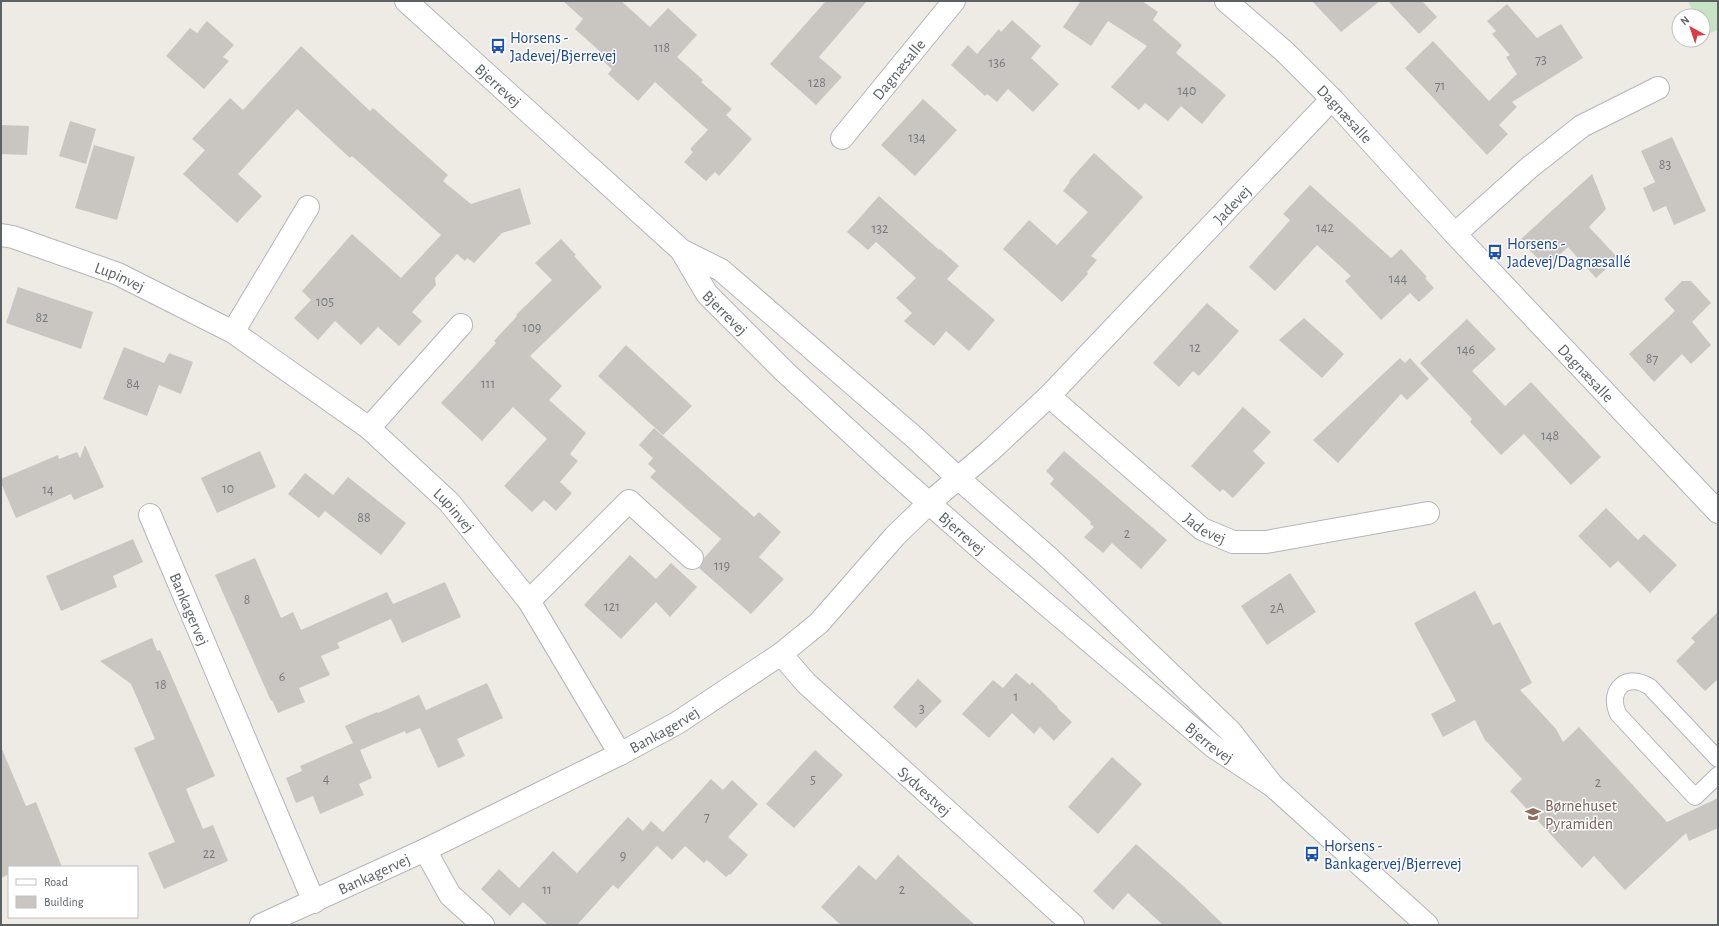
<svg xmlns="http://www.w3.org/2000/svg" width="1719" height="926" viewBox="0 0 1719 926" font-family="'Alegreya Sans',sans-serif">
<rect width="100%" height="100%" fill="#eeebe5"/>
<polygon fill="#c6e4c3" points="1688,1 1718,1 1718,30 1703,36 1703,16 1695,16"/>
<g fill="#c9c6c2">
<polygon points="563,1 621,1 650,27 668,8 697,35 677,57 703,80 701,82 732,109 726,115 752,139 719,176 715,172 706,181 684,162 693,152 690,149 708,130 655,82 638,101 608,74 612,69 600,58 604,55 575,29 583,19"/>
<polygon points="826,1 867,1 819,57 842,77 816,105 770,64"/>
<polygon points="1078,1 1142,1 1158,12 1153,20 1182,45 1176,53 1226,95 1202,124 1181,106 1168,121 1145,103 1139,110 1111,87 1147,46 1108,21 1091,46 1063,27 1080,2"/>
<polygon points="1312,1 1380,1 1341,32"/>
<polygon points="1388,1 1422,1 1437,17 1419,34"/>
<polygon points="1507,4 1537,38 1561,24 1583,58 1512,102 1517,107 1499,125 1508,134 1487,155 1405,68 1433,41 1489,101 1517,74 1506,57 1510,55 1492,34 1496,31 1487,21"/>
<polygon points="1012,20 1041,46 1031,58 1059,84 1033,112 1008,89 997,102 987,94 985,96 951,65 968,45 977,54 999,29 1001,32"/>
<polygon points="207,21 234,45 223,57 229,61 204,89 166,56 190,28 197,33"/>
<polygon points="301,46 370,111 373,108 448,175 443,181 471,204 520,188 531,224 502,233 474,263 467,258 465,261 457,254 435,278 436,285 412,312 422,321 399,346 378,327 361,345 335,321 318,340 294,318 311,300 302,291 352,234 401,278 441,235 352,156 350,158 297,109 238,174 262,196 237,223 183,174 205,150 192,139 230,98 243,110"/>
<polygon points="923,99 957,130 915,176 881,145"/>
<polygon points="70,121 96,129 86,164 59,156"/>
<polygon points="1,125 29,126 27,155 1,154"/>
<polygon points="1672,137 1706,211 1674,225 1666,206 1653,212 1643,188 1655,182 1641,151"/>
<polygon points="94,145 135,157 117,220 75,208"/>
<polygon points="1094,153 1143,197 1091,256 1097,260 1087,272 1088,274 1062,302 1003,249 1029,220 1057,245 1088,212 1063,191 1070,182 1069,181"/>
<polygon points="1592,174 1606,209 1589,227 1618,258 1596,278 1568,247 1546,267 1520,240"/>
<polygon points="1310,185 1391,258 1401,249 1427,277 1425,278 1434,288 1419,302 1410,293 1381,320 1345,281 1351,276 1317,245 1275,291 1249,267 1290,220 1283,214"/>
<polygon points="879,196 939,250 940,249 959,266 947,279 995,320 969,351 946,331 934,346 904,321 912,313 896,298 916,278 876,242 868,250 847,232"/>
<polygon points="561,239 576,255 574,256 602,287 530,356 562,386 549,400 586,433 570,454 578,461 560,482 572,493 556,511 544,500 532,512 504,486 547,439 513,407 482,441 441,403 496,343 494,341 517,316 516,315 552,280 535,263"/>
<polygon points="1682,281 1691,281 1711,303 1692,322 1711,345 1691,364 1682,354 1654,382 1629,354 1675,311 1664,299"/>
<polygon points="18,287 93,312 81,349 6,323"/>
<polygon points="1207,303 1239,331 1199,376 1193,371 1179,387 1153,363"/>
<polygon points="1304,318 1344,354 1322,378 1279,340"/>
<polygon points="1467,319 1496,349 1472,371 1505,406 1531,382 1601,457 1571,485 1524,434 1501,455 1470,422 1472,419 1420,363"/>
<polygon points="626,345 692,406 663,435 598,376"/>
<polygon points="124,347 164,363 169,353 193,362 181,394 159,385 147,416 103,399"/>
<polygon points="1400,358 1405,363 1410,358 1429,379 1407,400 1401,394 1338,463 1313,440"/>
<polygon points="1243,407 1271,432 1253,451 1265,463 1233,498 1223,489 1220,492 1191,466"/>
<polygon points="654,428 754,517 759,512 781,532 759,557 784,579 751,614 699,568 701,566 704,558 721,539 650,477 656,471 648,464 653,458 639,445"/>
<polygon points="85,445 104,487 74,500 71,494 16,518 1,483 1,479 58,455 59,459 77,452 80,458"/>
<polygon points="260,451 276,487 217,513 201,478"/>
<polygon points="1064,451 1167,540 1141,569 1112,543 1103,553 1084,537 1094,527 1090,524 1091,522 1050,484 1054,479 1046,471"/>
<polygon points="305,473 333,495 348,477 406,523 381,555 325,511 319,518 288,494"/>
<polygon points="1606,508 1638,540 1644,534 1677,565 1650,593 1618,561 1610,568 1578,536"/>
<polygon points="133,539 143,562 113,576 117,587 61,611 46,576"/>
<polygon points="630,555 656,579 671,563 697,587 670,617 656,602 621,639 584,605"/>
<polygon points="255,558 281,618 293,612 301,630 387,592 393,604 445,582 461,617 402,643 391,619 337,643 340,648 321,656 330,675 299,688 305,702 278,713 272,700 271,701 215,575"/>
<polygon points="1290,573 1316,612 1267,645 1241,606"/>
<polygon points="1475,591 1493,625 1500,622 1532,683 1520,690 1556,729 1563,742 1579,727 1667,822 1718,798 1718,828 1689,841 1686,833 1625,890 1594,856 1582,868 1510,791 1522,779 1485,740 1475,720 1443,737 1431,714 1456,701 1414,623"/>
<polygon points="1718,612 1718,679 1705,691 1676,661 1695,642 1691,638"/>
<polygon points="152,638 157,651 160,650 215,776 186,789 203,829 213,825 228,861 164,889 148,853 175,842 134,748 155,739 131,684 100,661"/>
<polygon points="1016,673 1030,685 1032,682 1058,707 1057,708 1072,722 1054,741 1040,727 1034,734 1012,713 989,738 962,714 993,680 1003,688"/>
<polygon points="918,679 942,701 916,728 893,707"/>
<polygon points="487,683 503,718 457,739 465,756 438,768 420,728 406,734 405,731 360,750 372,778 359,784 364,795 320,814 313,796 296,803 286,778 302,771 300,766 353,743 345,726 377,712 378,713 419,695 426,710"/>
<polygon points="1,747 26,806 36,802 62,867 9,867 9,874 1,878"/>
<polygon points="815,750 843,775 794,828 766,804"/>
<polygon points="1112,757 1142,784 1098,834 1068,807"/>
<polygon points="711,779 723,790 732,780 758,804 728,837 748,855 730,875 729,874 726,877 707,860 704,863 685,846 672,860 657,846 618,889 613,885 577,925 548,925 523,902 510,916 481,889 499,869 519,888 553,851 577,873 628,817 643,831 651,821 663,832"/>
<polygon points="1136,844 1180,883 1224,925 1163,925 1128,893 1113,910 1093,891"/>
<polygon points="898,855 924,879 975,925 841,925 821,907 859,865 876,880"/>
</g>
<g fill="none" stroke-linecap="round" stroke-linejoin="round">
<defs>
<path id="service" d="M1718 759 1650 687C1627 672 1607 689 1618 714L1695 797 1718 775"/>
<g id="minor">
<path id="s1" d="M1226 1 1285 52 1332 99 1455 234 1718 512"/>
<path id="s2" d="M842 138 954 1"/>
<polyline points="1455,234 1530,167 1582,126 1658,88"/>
<path id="s3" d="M1 235 13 237 118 274 233 332 369 428 449 502 529 601 620 754"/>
<polyline points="233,332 308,207"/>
<path id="s4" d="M1049 396 1202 529 1233 542H1266L1428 513"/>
<polyline points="369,428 461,325"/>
<path id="s5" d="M150 515 314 902"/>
<polyline points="529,601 629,501 692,558"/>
<path id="s6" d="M781 654 806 683 1073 925"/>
<polyline points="425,850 450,895 483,925"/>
</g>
<g id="tertiary">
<path id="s7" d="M406 1 681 250 721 270 914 437 958 478 1048 557 1230 731 1273 786"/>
<path id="s8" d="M681 250 707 294 785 372 887 466 981 549 1214 747 1273 786 1427 925"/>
<path id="s9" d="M261 925 425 850 620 754 677 723 781 654 819 623 895 536 929 503 990 451 1049 396 1332 99"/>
</g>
</defs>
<use href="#service" stroke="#b2b5b9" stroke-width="18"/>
<use href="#minor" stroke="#b2b5b9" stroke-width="24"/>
<use href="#tertiary" stroke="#b2b5b9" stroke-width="24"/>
<use href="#service" stroke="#fff" stroke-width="16"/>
<use href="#minor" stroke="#fff" stroke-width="22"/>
<use href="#tertiary" stroke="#fff" stroke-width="22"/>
</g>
<defs>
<symbol id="bus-bare" viewBox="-9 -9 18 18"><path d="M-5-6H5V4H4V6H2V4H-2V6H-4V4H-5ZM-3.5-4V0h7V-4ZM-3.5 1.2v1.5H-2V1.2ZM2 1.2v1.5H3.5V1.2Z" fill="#1a4fb4" stroke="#fff" stroke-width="2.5" paint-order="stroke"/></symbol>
<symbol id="school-bare" viewBox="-9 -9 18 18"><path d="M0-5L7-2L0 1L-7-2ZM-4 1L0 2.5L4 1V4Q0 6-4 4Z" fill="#8d6e63" stroke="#fff" stroke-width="2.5" paint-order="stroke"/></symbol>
</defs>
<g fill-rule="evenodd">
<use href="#bus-bare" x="487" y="35" width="22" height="22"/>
<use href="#bus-bare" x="1484" y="241" width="22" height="22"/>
<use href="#school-bare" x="1522" y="803" width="22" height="22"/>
<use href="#bus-bare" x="1301" y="843" width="22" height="22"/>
</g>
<g text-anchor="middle" stroke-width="3" stroke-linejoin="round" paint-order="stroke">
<g font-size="14" fill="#777a7c">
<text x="662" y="52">118</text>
<text x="1541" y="64">73</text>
<text x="997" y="67">136</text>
<text x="817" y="87">128</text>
<text x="1440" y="90">71</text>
<text x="1187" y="95">140</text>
<text x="917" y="142">134</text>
<text x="1665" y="169">83</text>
<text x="1325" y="232">142</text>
<text x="880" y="233">132</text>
<text x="1398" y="283">144</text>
<text x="325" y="306">105</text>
<text x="42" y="322">82</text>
<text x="532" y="332">109</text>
<text x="1195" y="352">12</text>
<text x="1466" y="354">146</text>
<text x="1652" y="363">87</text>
<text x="133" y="388">84</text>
<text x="488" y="388">111</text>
<text x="1550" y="440">148</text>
<text x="228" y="493">10</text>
<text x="48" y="494">14</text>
<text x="364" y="522">88</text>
<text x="1127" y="538">2</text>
<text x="722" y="570">119</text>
<text x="247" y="604">8</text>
<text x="612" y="611">121</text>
<text x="1277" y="613">2A</text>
<text x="282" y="681">6</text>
<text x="161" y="689">18</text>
<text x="1016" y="701">1</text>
<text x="922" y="713">3</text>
<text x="326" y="783">4</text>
<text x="813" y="784">5</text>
<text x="1598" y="787">2</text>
<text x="707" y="821">7</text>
<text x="209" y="858">22</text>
<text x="623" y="860">9</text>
<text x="547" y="894">11</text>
<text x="902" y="894">2</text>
</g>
<g font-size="16" fill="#164399" stroke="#fff" text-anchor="start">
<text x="510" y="43">Horsens -<tspan x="510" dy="18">Jadevej/Bjerrevej</tspan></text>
<text x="1507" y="249">Horsens -<tspan x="1507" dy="18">Jadevej/Dagnæsallé</tspan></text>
<text x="1324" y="851">Horsens -<tspan x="1324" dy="18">Bankagervej/Bjerrevej</tspan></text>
</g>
<g font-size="16" fill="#5c6164" stroke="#fff">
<text dy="6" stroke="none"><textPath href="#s2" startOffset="89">Dagnæsalle</textPath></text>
<text dy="6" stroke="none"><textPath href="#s7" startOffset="125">Bjerrevej</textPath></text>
<text dy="6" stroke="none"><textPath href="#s1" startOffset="164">Dagnæsalle</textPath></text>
<text dy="6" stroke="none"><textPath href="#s9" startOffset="1225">Jadevej</textPath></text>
<text dy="6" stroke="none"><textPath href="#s3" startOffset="126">Lupinvej</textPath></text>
<text dy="6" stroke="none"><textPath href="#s8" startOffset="77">Bjerrevej</textPath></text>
<text dy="6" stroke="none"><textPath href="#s1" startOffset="518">Dagnæsalle</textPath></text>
<text dy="6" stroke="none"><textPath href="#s3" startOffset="537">Lupinvej</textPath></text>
<text dy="6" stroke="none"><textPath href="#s4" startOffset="205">Jadevej</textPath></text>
<text dy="6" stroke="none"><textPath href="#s8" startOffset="401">Bjerrevej</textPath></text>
<text dy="6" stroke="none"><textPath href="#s5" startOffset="102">Bankagervej</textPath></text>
<text dy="6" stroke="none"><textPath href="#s9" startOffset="448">Bankagervej</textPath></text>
<text dy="6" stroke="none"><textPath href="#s8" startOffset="725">Bjerrevej</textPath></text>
<text dy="6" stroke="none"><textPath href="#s6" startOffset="199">Sydvestvej</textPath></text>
<text dy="6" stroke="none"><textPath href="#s9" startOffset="124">Bankagervej</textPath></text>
</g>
<g font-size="16" fill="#785e54" stroke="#fff" text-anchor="start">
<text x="1545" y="811">Børnehuset<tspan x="1545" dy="18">Pyramiden</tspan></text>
</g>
</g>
<rect width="1719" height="926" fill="none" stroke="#5c6164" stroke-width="4"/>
<rect x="8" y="866" width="130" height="52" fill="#ffffff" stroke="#bec0c1"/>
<rect x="16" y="879" width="20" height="6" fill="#ffffff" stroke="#bec0c1"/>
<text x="44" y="886" font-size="12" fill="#5c6164">Road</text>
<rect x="16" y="896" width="20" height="12" fill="#c9c6c2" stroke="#bec0c1"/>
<text x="44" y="906" font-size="12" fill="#5c6164">Building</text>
<g transform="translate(1691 28) rotate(320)"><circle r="19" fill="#ffffff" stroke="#bec0c1"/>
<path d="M0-3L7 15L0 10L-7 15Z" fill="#dd3b40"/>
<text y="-6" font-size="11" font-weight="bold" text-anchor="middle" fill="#5c6164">N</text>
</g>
</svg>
